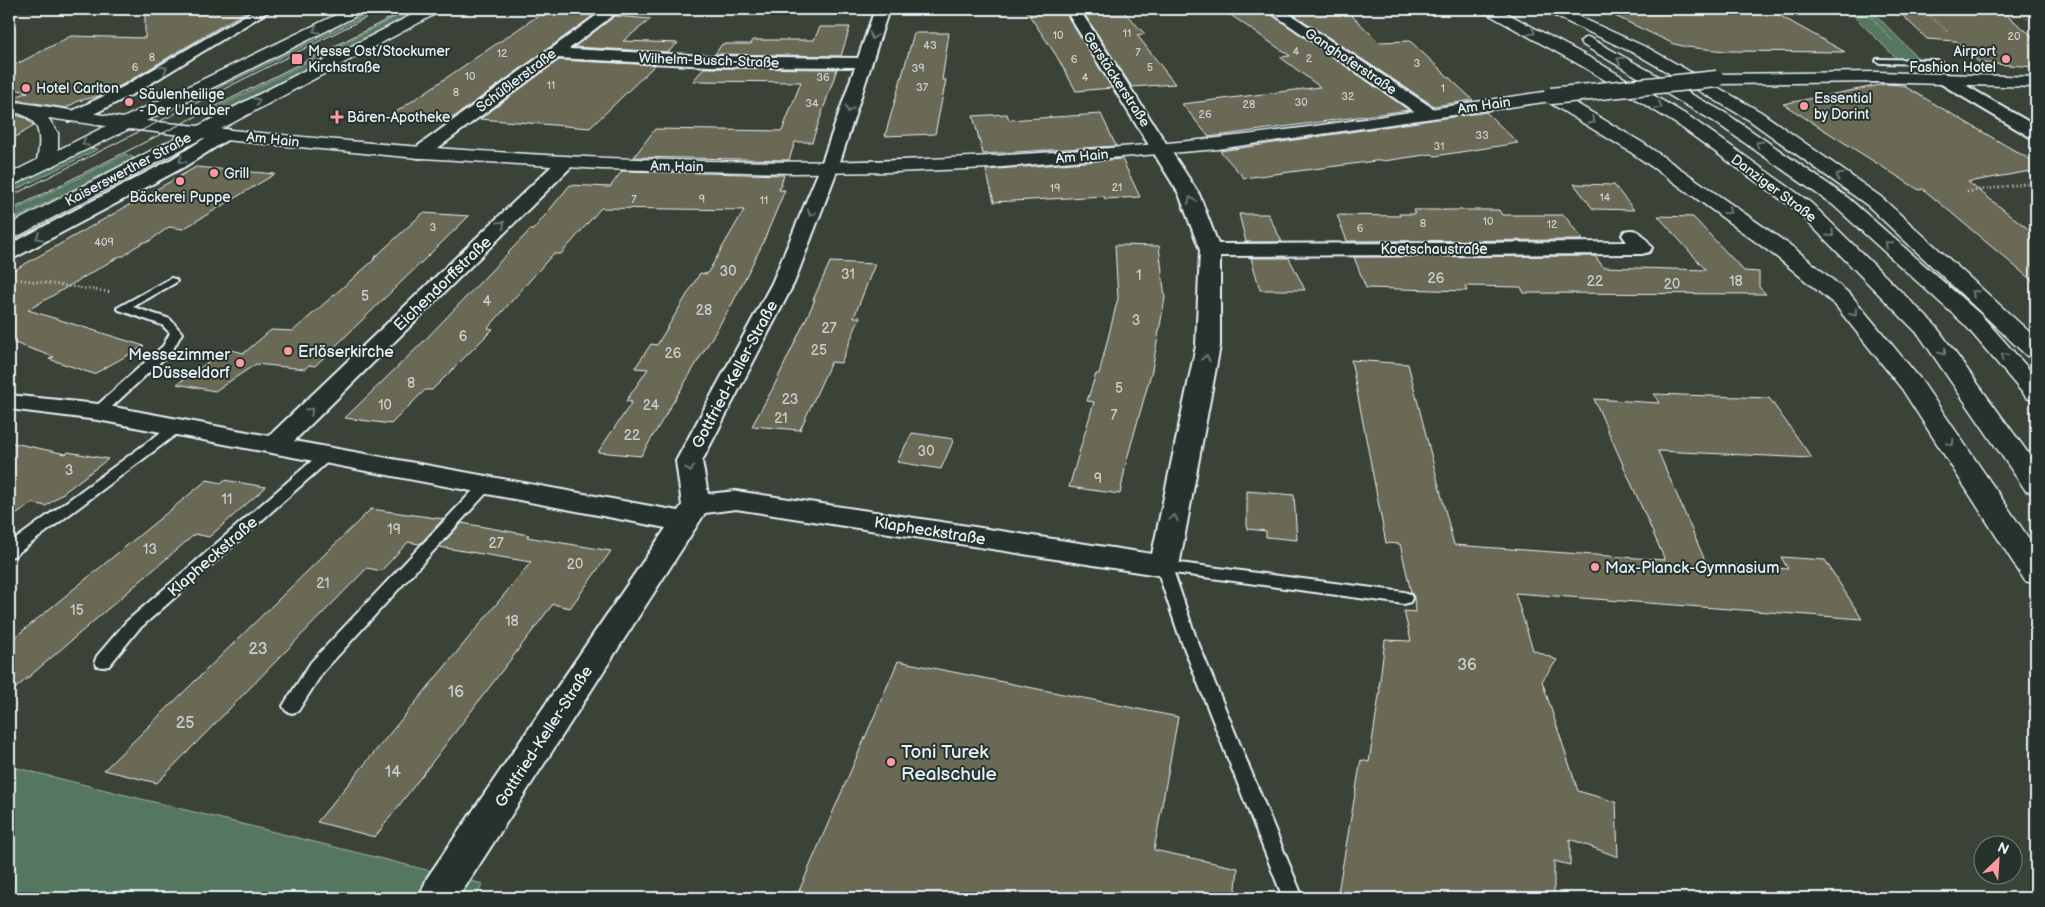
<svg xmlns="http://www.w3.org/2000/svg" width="2045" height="907" viewBox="0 0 2045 907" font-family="'Balsamiq Sans',sans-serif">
<rect width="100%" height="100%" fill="#3b4339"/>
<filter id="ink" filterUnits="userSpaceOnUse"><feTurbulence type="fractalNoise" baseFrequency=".02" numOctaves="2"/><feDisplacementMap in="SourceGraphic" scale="10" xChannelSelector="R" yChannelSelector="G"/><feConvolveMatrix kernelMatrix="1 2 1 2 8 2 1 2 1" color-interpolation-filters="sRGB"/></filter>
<g filter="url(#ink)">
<g fill="#54765f" stroke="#9eb4ac">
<polygon points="369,9 379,9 180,107 171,106"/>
<polygon points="411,9 421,9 222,112 211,111"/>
<polygon points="1847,9 1870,9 1918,58 1897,59"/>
<polygon points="87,147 98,149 9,193 9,186"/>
<polygon points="126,154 134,158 9,222 9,213"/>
<polygon points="9,766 483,884 475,898 9,898"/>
</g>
<g fill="#6b6955" stroke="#e8f1f8">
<polygon points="145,9 250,9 122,85 99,96 78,101 66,108 10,99 28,92 9,88 9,68 71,36 145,38"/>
<polygon points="1025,9 1063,9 1112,88 1076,91 1056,55"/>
<polygon points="1081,9 1121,9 1145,34 1137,35 1175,84 1132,87"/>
<polygon points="1222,9 1264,9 1409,110 1209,137 1182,104 1320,87 1280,57 1290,56"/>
<polygon points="1285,9 1345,9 1379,42 1410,41 1473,100 1434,106"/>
<polygon points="1600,9 1768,9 1845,52 1725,51 1687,47 1674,44"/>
<polygon points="1896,9 1999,9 2036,39 2036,67 1980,63 1956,41 1927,39"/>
<polygon points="555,12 594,15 454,117 393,114 539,15 551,15"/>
<polygon points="615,16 651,19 623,41 678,43 668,52 574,47"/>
<polygon points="820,27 850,27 841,56 715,54 722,44 751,44 753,40 814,40"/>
<polygon points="914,33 949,33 942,80 946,80 935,134 885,136"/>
<polygon points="559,60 655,65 590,128 480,119"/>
<polygon points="704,68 709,68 837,69 812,142 795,142 789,160 634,157 655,129 782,131 801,82 693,81"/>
<polygon points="1885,84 1902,85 2036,163 2036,170 1968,182 2036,235 2036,284 1923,189 1919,190 1783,104"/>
<polygon points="1486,112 1518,143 1435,156 1432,154 1384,161 1383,160 1244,178 1220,151"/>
<polygon points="9,113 26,118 34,126 9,141"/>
<polygon points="1007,114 1009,120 1101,114 1116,146 983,154 973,116"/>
<polygon points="1122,159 1140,197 1105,199 1104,196 994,202 986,170"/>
<polygon points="196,167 275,174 183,229 169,227 148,242 144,242 132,249 124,256 120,256 28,310 144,346 94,374 49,359 54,357 9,341 9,273"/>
<polygon points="622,171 784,175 779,190 785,190 762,245 732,304 641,456 598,452 632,402 626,401 648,369 635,368 651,344 657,345 700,273 707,274 744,210 601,208 561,254 553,254 488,328 493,329 432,390 425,390 391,424 345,418 424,341 530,230 533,230 570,185 610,187"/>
<polygon points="1574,184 1614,185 1634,210 1593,209"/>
<polygon points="1413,210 1499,210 1502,215 1564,215 1583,240 1347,241 1337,215 1400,216 1399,214 1415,214"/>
<polygon points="423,213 469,216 315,366 309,365 305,369 256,364 215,391 177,384 227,349 244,353 271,330 293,331 375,259 373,259"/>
<polygon points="1239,214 1268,214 1282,242 1246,242"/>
<polygon points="1658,216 1693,217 1744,271 1759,272 1759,287 1766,294 1524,293 1521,287 1465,286 1467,291 1366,288 1354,257 1595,256 1603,267 1706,270"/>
<polygon points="1115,245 1159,246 1165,298 1152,370 1127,459 1120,494 1069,487 1094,402 1087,401 1096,374 1099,374 1118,298"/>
<polygon points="1251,258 1289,258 1305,290 1260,290"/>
<polygon points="830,262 875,264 854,317 860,317 841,363 831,362 800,430 752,426 773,388 815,300 813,300"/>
<polygon points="1351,360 1408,364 1454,545 1665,560 1594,399 1659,403 1654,394 1769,398 1812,458 1658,451 1706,563 1788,569 1781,557 1825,560 1862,619 1515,593 1533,650 1557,660 1542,681 1578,791 1616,802 1618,857 1570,839 1570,865 1554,861 1554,898 1337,898 1361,760 1369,762 1380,689 1379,688 1385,640 1411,641 1404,611 1415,612 1414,597 1411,592 1400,544 1386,543"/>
<polygon points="912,433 954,439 941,469 897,462"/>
<polygon points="9,442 66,454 68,452 108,459 46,506 32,503 9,520"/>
<polygon points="207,480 221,483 224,480 266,487 209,537 195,534 9,694 9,642"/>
<polygon points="1247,491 1294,495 1297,540 1266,537 1266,531 1247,529"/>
<polygon points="371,509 443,519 420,544 408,542 381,571 367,568 157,783 104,770"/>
<polygon points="462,523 529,535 527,537 611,551 570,608 553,604 375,837 317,822 531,562 439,547"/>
<polygon points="898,661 1178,717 1154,850 1238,868 1235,898 796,898"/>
</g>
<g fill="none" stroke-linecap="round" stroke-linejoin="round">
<defs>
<g id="service">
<polygon points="1877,59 1937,60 1941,62 1937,64 1880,63 1876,61"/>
<polygon points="171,278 175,279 177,281 175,283 133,307 170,319 182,333 172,351 103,415 93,415 91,412 93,409 163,346 170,333 162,325 119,310 117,308"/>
<polygon points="177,423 182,424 184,427 182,430 14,556 9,557 9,544 172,424"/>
<polygon points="327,451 332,452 334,455 332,458 138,630 109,666 103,667 97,666 95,661 97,656 126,622 322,452"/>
<polygon points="487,479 492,481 494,484 492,487 323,672 298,711 292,713 286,711 283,706 286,701 311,662 482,481"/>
<polygon points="1164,561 1404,592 1410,594 1412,598 1410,602 1404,604 1174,573 1195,635 1303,898 1283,898 1179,635 1156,566 1159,562"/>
</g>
<g id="minor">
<polygon points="256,9 272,9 135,93 80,121 68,121 66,117 68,113 123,87"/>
<path d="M605 9H621L569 49 709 56 858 58 875 9H889L838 168 794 283 702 461 708 494 736 491 1152 554 1196 346 1200 250 1179 194 1065 9H1079L1199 194 1218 244 1627 242 1622 235 1625 231C1639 227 1645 237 1652 248L1649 252 1642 254 1220 256V346L1179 566 1174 573 1164 576 736 509 705 513 458 898H425L422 891 427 878 666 528 98 420 9 409V395L98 404 269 436 559 159 565 158 571 159 574 163 571 167 294 441 678 511 682 505 676 461 772 283 820 168 855 67 709 66 558 58 426 157 420 158 414 157 411 153 414 149 545 53 547 50 551 49Z"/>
<polygon points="1266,9 1282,9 1434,109 1436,113 1434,117 1422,117"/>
<polygon points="1942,73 1948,75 2036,126 2036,138 2030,137 1936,81 1934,78 1936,75"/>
<polygon points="224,129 230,130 233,134 230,138 184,167 16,257 9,259 9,245 172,159 218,130"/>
</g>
<g id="tertiary">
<path d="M348 9H366L364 12 146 121 198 126 423 9H441L439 12 221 129C476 155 734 171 991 156 1076 151 1161 145 1245 135 1348 123 1449 105 1551 91L1557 92 1560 96 1557 100 1551 101 1218 149 990 168 893 172 795 173 601 169 407 157 203 138 16 237 9 239V225L181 135 129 129 9 187V174L37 160C43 132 39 116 9 111V101L123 118ZM48 118 106 126 58 150V133Z"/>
<polygon points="1877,72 2036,77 2036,87 1877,82 1717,84 1711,83 1709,79 1711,75 1717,74"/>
</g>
<g id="trunk">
<polygon points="1482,9 1499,9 1594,60 1690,117 1811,203 1935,325 2036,464 2036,493 2026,491 1919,335 1797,211 1678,125 1582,66 1484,12"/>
<polygon points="1544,9 1562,9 1650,49 1761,112 1881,197 2036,338 2036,358 2027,356 1867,205 1749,120 1638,55 1546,12"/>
<polygon points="1588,37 1727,114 1847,197 1981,315 2036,377 2036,401 2027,398 1965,325 1833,205 1715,122 1583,45 1580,42 1583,39"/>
<polygon points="1551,91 1557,92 1643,143 1685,172 1794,248 1851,295 1921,380 2036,549 2036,584 2025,581 1902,389 1835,305 1778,258 1671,180 1629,151 1545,100 1542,96 1545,92"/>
</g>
</defs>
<use href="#service" stroke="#e8f1f8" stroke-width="4"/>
<use href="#minor" stroke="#e8f1f8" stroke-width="4"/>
<use href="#tertiary" stroke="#e8f1f8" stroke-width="3"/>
<use href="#trunk" stroke="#e8f1f8" stroke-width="3"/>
<g stroke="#e8f1f8" stroke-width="2" stroke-dasharray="0.5 2.5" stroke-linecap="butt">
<polyline points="1864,9 1893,41"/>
<polyline points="1922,9 1948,32"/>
<polyline points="2015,9 2036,25"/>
</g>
<g stroke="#e8f1f8" stroke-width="2.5" stroke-dasharray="1 3" stroke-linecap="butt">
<polyline points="1967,192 2036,182"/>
<polyline points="9,278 110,292"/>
</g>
<use href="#service" fill="#26332d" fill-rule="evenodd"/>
<use href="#minor" fill="#26332d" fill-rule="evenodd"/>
<use href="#tertiary" fill="#26332d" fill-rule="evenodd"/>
<use href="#trunk" fill="#26332d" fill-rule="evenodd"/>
<g stroke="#e8f1f8" stroke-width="1">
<polyline points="9,197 383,9"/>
<polyline points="9,211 408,9"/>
</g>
<defs>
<polyline id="tertiary-bridge" points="1551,96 1717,79"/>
</defs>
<use href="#tertiary-bridge" stroke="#e8f1f8" stroke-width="19" stroke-linecap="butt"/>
<use href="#tertiary-bridge" stroke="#26332d" stroke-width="16"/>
</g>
<defs><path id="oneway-chevron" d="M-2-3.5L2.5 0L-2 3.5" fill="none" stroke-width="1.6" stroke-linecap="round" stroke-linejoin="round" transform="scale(1.25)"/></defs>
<g stroke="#6a7674">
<use href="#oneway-chevron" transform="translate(316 30) rotate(154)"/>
<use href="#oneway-chevron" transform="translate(1532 32) rotate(29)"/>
<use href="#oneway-chevron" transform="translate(873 36) rotate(108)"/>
<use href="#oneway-chevron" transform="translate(1620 60) rotate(-150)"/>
<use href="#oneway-chevron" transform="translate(164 69) rotate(-31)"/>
<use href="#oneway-chevron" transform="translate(257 101) rotate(-28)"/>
<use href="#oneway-chevron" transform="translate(1659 106) rotate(31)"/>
<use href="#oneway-chevron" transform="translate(849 109) rotate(109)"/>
<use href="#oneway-chevron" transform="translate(1592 121) rotate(31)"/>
<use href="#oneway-chevron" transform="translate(85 143) rotate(153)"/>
<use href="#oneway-chevron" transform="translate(1759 144) rotate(-145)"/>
<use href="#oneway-chevron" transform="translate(182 160) rotate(146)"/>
<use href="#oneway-chevron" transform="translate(1839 176) rotate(-145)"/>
<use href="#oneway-chevron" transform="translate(1191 200) rotate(-112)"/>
<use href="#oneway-chevron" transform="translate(1728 211) rotate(36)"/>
<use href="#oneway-chevron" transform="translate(811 213) rotate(112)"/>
<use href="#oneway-chevron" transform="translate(502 224) rotate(-44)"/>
<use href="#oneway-chevron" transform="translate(1831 234) rotate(45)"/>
<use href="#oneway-chevron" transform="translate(39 237) rotate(152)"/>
<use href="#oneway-chevron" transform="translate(1888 244) rotate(-138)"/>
<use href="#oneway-chevron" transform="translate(1975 293) rotate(-138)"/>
<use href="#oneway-chevron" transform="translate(1854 313) rotate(51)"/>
<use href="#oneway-chevron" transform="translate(1943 352) rotate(55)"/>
<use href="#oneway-chevron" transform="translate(2004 356) rotate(-131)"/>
<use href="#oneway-chevron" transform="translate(1206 358) rotate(-79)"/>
<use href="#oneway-chevron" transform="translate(310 411) rotate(-44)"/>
<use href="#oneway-chevron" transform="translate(1951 443) rotate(57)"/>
<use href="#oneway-chevron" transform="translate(690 469) rotate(80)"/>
<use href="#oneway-chevron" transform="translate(1174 518) rotate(-78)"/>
</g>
</g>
<g fill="#ff9aa2" stroke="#26332d" stroke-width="2">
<rect x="291" y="53" width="12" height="12" rx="2.5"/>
<circle cx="2006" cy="59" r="5"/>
<circle cx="26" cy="88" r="5"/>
<circle cx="129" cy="102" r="5"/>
<circle cx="1804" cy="106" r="5"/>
<path d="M334.5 109.5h5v5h5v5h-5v5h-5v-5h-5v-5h5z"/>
<circle cx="214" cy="173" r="5"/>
<circle cx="180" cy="181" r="5"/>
<circle cx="288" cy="351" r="5"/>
<circle cx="240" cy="363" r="5"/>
<circle cx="1595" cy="567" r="5"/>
<circle cx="891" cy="762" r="5"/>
</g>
<g text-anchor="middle" stroke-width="4" stroke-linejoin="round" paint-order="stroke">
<g font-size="11" fill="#c9cfcf">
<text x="1127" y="37">11</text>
<text x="1058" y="39">10</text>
<text x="2014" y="40">20</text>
<text x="930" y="49">43</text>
<text x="1296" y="55">4</text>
<text x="1138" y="56">7</text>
<text x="502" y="57">12</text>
<text x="152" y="61">8</text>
<text x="1309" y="62">2</text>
<text x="1074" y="63">6</text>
<text x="1417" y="67">3</text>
<text x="135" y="71">6</text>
<text x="1150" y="71">5</text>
<text x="918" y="72">39</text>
<text x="470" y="80">10</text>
<text x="823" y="81">36</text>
<text x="1085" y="81">4</text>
<text x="551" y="89">11</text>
<text x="922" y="91">37</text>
<text x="1443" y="92">1</text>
<text x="456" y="96">8</text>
<text x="1348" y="100">32</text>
<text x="1301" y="106">30</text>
<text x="812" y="107">34</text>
<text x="1249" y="108">28</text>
<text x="1205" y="118">26</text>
<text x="1482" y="139">33</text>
<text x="1439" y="150">31</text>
<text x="1117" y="191">21</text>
<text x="1055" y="192">19</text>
<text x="1605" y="201">14</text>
<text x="634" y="203">7</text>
<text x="702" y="203">9</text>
<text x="764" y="204">11</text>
<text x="1488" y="225">10</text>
<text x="1423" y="227">8</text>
<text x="1552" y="228">12</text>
<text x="433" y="231">3</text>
<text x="1360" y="232">6</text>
<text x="104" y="246">409</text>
</g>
<g font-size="14" fill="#e8f1f8" stroke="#26332d" text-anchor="start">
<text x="308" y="56">Messe Ost/Stockumer<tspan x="308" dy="16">Kirchstraße</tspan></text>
<text x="1996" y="56" text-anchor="end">Airport<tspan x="1996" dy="16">Fashion Hotel</tspan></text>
<text x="36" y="93">Hotel Carlton</text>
<text x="139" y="99">Säulenheilige<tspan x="139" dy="16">- Der Urlauber</tspan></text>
<text x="1814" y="103">Essential<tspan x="1814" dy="16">by Dorint</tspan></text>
<text x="347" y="122">Bären-Apotheke</text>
<text x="224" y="178">Grill</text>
<text x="180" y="202" text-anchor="middle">Bäckerei Puppe</text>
</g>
<g font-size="14" fill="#e8f1f8" stroke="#26332d">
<text transform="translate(709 60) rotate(2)" y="5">Wilhelm-Busch-Straße</text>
<text transform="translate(1351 61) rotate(34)" y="5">Ganghoferstraße</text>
<text transform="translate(1117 79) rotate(57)" y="5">Gerstäckerstraße</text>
<text transform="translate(516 80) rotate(-37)" y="5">Schüßlerstraße</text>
<text transform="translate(1484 105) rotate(-8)" y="5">Am Hain</text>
<text transform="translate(273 139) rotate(6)" y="5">Am Hain</text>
<text transform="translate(1082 156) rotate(-5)" y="5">Am Hain</text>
<text transform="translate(677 166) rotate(1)" y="5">Am Hain</text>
<text transform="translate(128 169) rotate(-28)" y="5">Kaiserswerther Straße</text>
<text transform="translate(1774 188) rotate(37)" y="5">Danziger Straße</text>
<text x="1434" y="254">Koetschaustraße</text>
</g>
<g font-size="14" fill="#c9cfcf">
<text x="728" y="276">30</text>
<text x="848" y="279">31</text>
<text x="1139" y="280">1</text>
<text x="1436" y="283">26</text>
<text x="1595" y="286">22</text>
<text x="1736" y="286">18</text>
<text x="1672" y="289">20</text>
<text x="365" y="301">5</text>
<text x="487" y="306">4</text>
<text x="704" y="315">28</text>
<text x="1136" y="325">3</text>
<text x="829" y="333">27</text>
<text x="463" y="341">6</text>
<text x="819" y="355">25</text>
<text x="673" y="358">26</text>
<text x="411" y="388">8</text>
<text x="1119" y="393">5</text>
<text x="790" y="404">23</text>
<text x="385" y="410">10</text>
<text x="651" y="410">24</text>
<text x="1114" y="420">7</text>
<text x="781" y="423">21</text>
<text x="632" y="440">22</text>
<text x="926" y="456">30</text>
<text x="69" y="475">3</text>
<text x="1098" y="483">9</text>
<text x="227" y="504">11</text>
<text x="394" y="534">19</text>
<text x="496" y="548">27</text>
<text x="150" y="554">13</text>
<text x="575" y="569">20</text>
<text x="323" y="588">21</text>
<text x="77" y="615">15</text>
<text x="512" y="626">18</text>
</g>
<g font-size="16" fill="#e8f1f8" stroke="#26332d">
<text transform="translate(442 283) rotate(-44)" y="6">Eichendorffstraße</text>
<text transform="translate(734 374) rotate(-62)" y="6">Gottfried-Keller-Straße</text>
<text transform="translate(930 530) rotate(9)" y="6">Klapheckstraße</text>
<text transform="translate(212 556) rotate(-41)" y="6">Klapheckstraße</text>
<text transform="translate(543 736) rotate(-57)" y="6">Gottfried-Keller-Straße</text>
</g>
<g font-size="16" fill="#e8f1f8" stroke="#26332d" text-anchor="start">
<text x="298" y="357">Erlöserkirche</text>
<text x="230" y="360" text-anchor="end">Messezimmer<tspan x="230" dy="18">Düsseldorf</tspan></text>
<text x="1605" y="573">Max-Planck-Gymnasium</text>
</g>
<g font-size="16" fill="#c9cfcf">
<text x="258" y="654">23</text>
<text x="1467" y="670">36</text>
<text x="456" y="697">16</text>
<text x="185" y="728">25</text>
<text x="393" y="777">14</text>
</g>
<g font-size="19" fill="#e8f1f8" stroke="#26332d" text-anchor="start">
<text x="901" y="758">Toni Turek<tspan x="901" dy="22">Realschule</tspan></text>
</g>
</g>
<rect width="2045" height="907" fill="none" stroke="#26332d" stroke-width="30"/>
<rect x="15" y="15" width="2015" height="877" fill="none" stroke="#e8f1f8" stroke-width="2" filter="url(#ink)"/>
<g transform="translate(1998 860) rotate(25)"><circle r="24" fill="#26332d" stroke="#747f7e"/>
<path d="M0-4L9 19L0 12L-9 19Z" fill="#ff9aa2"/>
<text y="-8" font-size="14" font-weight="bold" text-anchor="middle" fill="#e8f1f8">N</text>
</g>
</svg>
